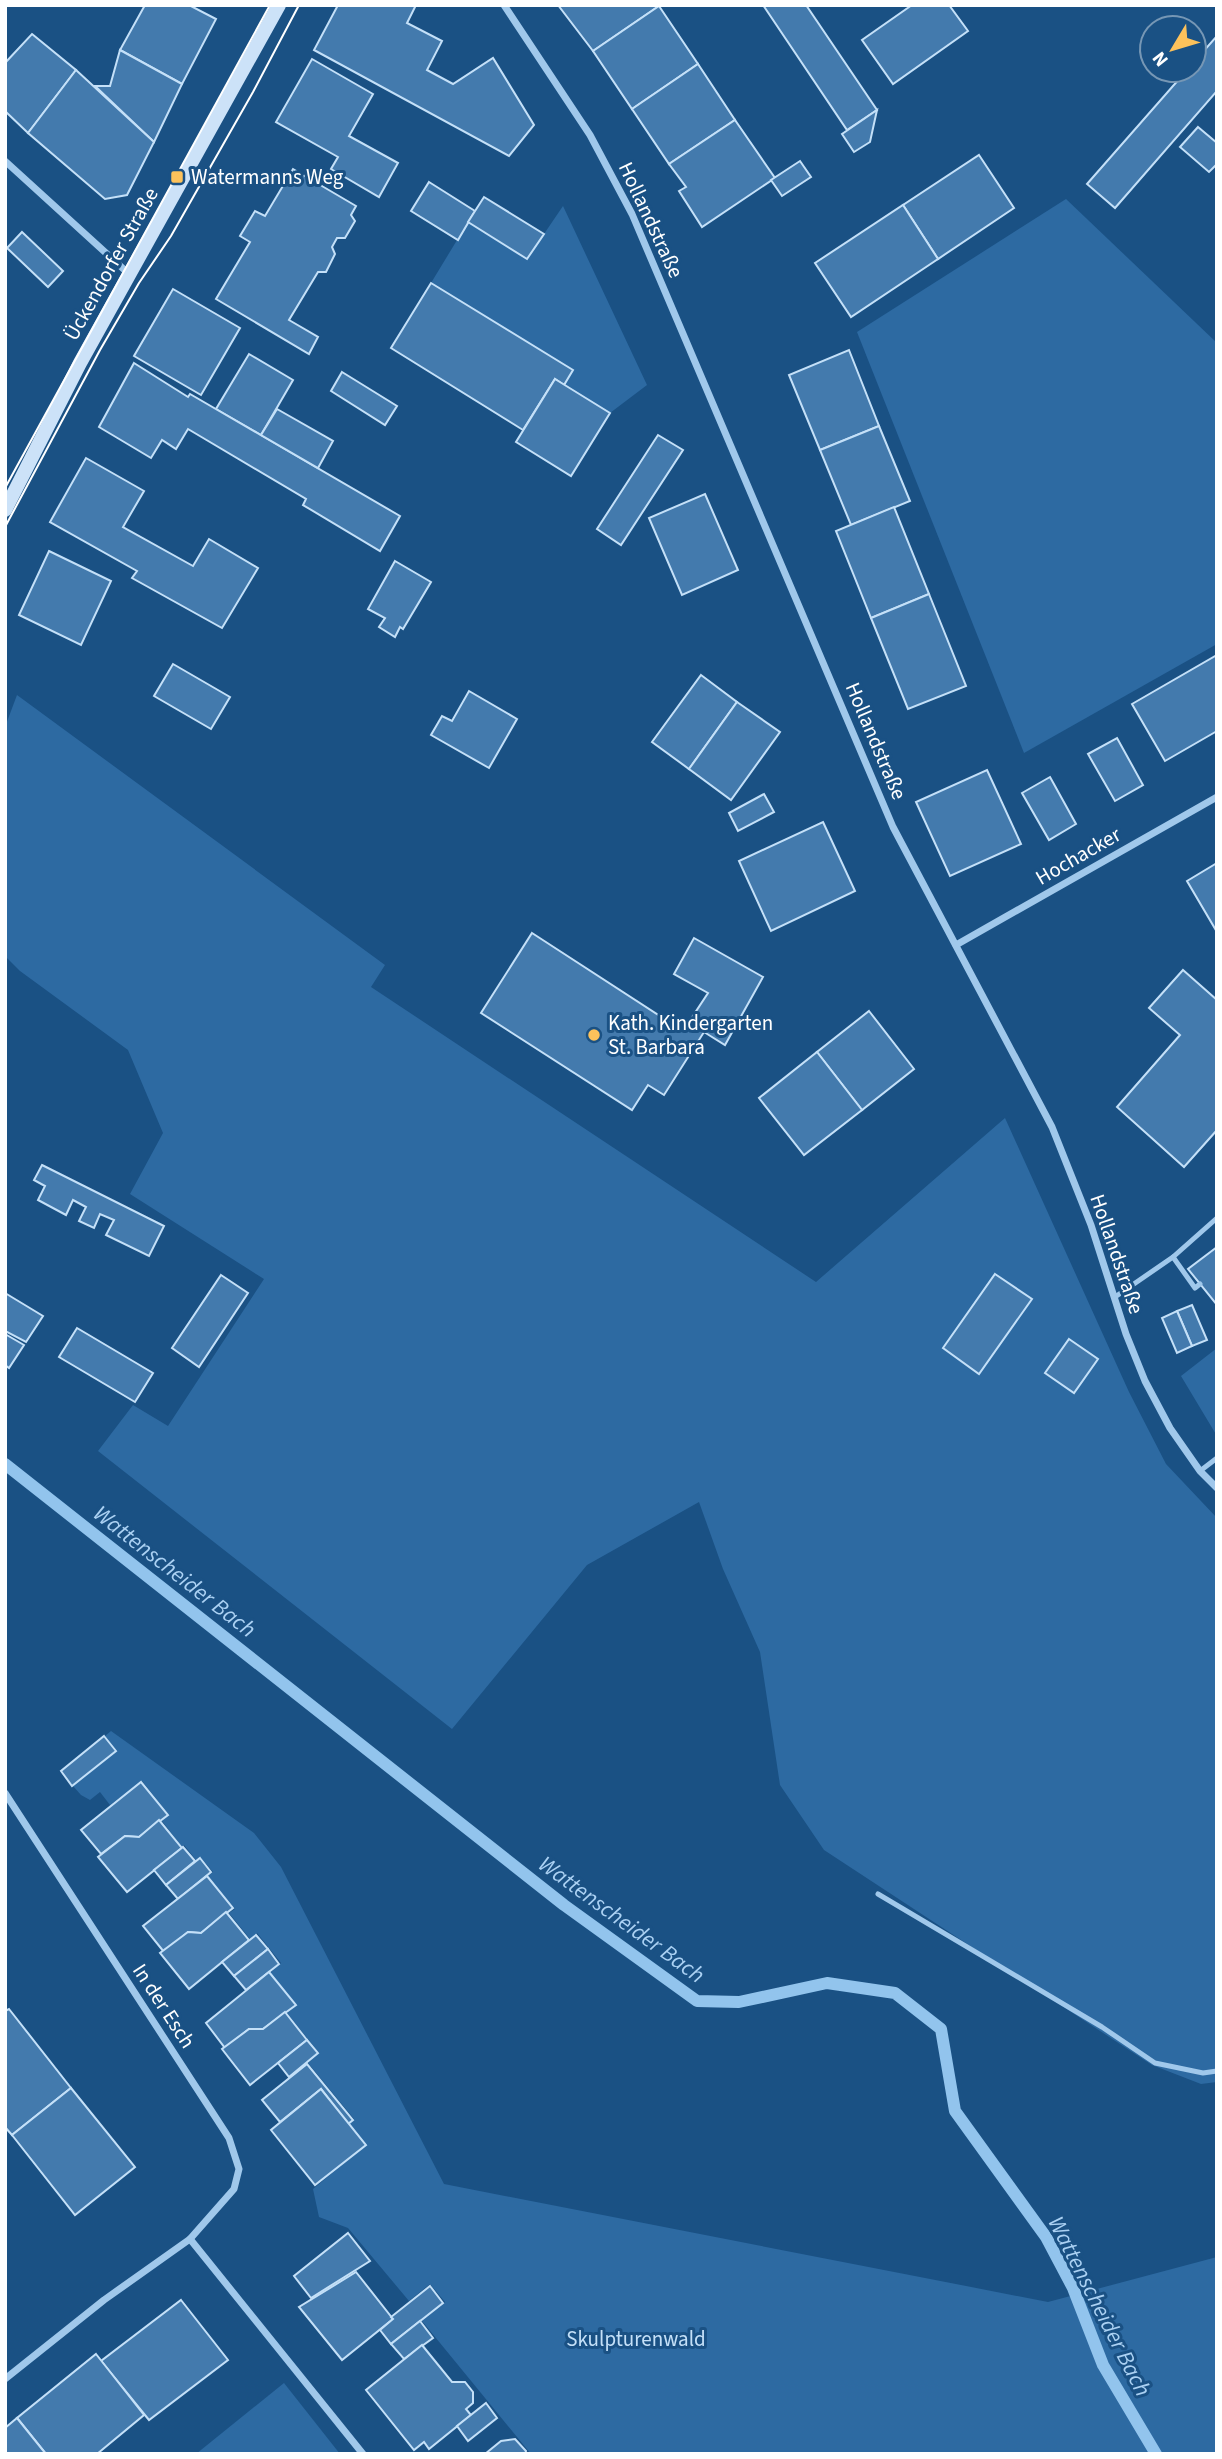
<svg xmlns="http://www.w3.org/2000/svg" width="1222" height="2459" viewBox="0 0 1222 2459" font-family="'Source Sans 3',sans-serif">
<rect width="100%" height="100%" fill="#1a5184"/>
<g fill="#2d6aa2">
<polygon points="1066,199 1217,343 1217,644 1024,753 857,332"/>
<polygon points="563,206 647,385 610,413 564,385 573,370 431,283 468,222 527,259"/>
<polygon points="17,695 385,965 371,987 816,1282 1005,1118 1129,1392 1166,1464 1217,1518 1217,2082 1201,2084 1152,2065 824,1850 780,1785 760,1652 723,1569 699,1502 587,1565 452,1729 98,1451 133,1405 168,1426 264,1279 130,1194 163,1133 128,1050 20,971 5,956 5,727"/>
<polygon points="1217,1348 1217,1436 1181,1376"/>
<polygon points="111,1731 254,1833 281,1867 444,2184 1048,2302 1217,2257 1217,2454 531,2454 422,2321 445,2302 430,2284 409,2301 348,2228 319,2217 313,2189 366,2145 349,2124 354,2119 308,2063 319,2053 287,2013 297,2005 270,1973 281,1963 257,1933 250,1939 229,1913 235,1909 208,1876 213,1872 200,1857 196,1860 184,1845 182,1847 162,1821 169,1815 142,1781 110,1805 100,1792 90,1800 81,1795 73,1786 117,1751 105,1736"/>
<polygon points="284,2383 340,2454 196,2454"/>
</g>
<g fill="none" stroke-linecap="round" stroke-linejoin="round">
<polyline stroke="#92c4ed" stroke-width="12" points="5,1464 564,1905 697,2001 739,2002 827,1983 895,1993 941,2029 955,2111 1046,2237 1073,2288 1103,2365 1156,2454"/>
</g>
<g fill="#437aad" stroke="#c4e0f8" stroke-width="2">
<polygon points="145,5 189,5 216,19 182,84 120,50"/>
<polygon points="338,5 416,5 407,23 442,41 427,70 453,84 493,58 534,125 509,156 314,50"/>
<polygon points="558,5 658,5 659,6 593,51"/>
<polygon points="763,5 806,5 877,110 847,130"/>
<polygon points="912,5 949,5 968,31 893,84 862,40"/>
<polygon points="659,6 698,64 632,109 593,51"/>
<polygon points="32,34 76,70 28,133 5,111 5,63"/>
<polygon points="1216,37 1217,91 1115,208 1087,184 1187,70 1194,70 1194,62"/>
<polygon points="120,50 182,84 154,142 95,86 110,86"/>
<polygon points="312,59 373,94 349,136 398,163 379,197 331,169 338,157 276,122"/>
<polygon points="698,64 735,120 669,164 632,109"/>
<polygon points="76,70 154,142 127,195 105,199 28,133"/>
<polygon points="877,110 870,142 854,152 842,134"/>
<polygon points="735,120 775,178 702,227 679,191 686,187 669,164"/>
<polygon points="1198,127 1217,143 1217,164 1209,172 1180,147"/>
<polygon points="979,155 1014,208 938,259 903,205"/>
<polygon points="800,161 811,177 782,196 771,180"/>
<polygon points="293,169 356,206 351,215 355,221 345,238 337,238 332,247 335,254 326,272 318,272 289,320 318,337 309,354 216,299 250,242 240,236 255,211 265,216"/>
<polygon points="429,182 475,211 458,240 411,211"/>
<polygon points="484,197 544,234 527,259 468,222"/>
<polygon points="903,205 938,259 851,317 815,263"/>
<polygon points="22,232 63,271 48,287 7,248"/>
<polygon points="431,283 573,370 564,385 555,379 523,430 391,348"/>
<polygon points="173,289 240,328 201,395 134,356"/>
<polygon points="849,350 879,426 820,450 789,375"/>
<polygon points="249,354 293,380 261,435 216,409"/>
<polygon points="134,363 188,397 190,394 400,516 380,551 303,505 306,499 188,429 176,449 162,440 151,458 99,427"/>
<polygon points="342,372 397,406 385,425 331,391"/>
<polygon points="555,379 610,413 571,476 516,442"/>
<polygon points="277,409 333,441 318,468 261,435"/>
<polygon points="879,426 910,501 851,525 820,450"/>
<polygon points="658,435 683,450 621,545 597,529"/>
<polygon points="86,458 144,491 123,527 193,566 209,539 258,568 222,628 132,578 137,571 50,522"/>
<polygon points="705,494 738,570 682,595 649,518"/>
<polygon points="894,507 929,594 871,618 836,531"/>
<polygon points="49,551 111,581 81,645 19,615"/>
<polygon points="395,561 431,582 403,629 400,627 395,637 379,627 385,618 368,609"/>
<polygon points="929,594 966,686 908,709 871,618"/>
<polygon points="1217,655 1217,731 1165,761 1132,704"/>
<polygon points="173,664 230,697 211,729 154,696"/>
<polygon points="701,675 737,702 689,769 652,742"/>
<polygon points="469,691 517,719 489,768 431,735 442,716 452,721"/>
<polygon points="737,702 780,732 731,800 689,769"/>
<polygon points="1117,738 1143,785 1115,801 1088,754"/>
<polygon points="987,770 1021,844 950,876 916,802"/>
<polygon points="1050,777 1076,824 1049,840 1022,793"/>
<polygon points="764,794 774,812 738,831 729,813"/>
<polygon points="823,822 855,891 771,931 739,861"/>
<polygon points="1217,863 1217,932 1187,881"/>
<polygon points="532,933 683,1031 708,993 674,974 694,938 763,977 725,1045 704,1032 664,1095 648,1085 632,1110 481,1013"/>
<polygon points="1183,970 1217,1000 1217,1130 1184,1167 1117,1107 1180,1035 1149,1008"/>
<polygon points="869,1011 914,1069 862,1110 817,1052"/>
<polygon points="817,1052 862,1110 804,1155 759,1098"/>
<polygon points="42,1165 164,1226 149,1256 106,1235 114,1220 100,1214 94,1228 79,1221 86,1207 73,1200 66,1215 38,1200 45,1186 34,1180"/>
<polygon points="1217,1247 1217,1305 1188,1269"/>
<polygon points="995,1274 1032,1299 979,1374 943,1348"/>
<polygon points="221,1275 248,1293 199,1367 172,1348"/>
<polygon points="5,1293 43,1316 26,1342 5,1331"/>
<polygon points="1192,1305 1207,1340 1192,1346 1177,1311"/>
<polygon points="1177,1311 1192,1346 1177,1353 1162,1318"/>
<polygon points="77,1328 153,1373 135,1402 59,1357"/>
<polygon points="5,1334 24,1345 9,1368 5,1365"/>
<polygon points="1069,1339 1098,1359 1074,1393 1045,1373"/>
<polygon points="104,1736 116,1751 72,1786 61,1771"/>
<polygon points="141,1782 168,1815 139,1837 125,1836 101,1854 81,1830"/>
<polygon points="159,1820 182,1848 127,1892 98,1857 125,1836 139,1837"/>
<polygon points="183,1847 195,1861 166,1885 154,1870"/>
<polygon points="200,1858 211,1872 178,1899 166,1885"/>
<polygon points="207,1876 233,1908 201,1933 188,1932 164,1952 143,1926"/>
<polygon points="226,1912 249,1940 189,1989 160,1953 188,1932 201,1933"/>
<polygon points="256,1935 268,1949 234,1976 222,1962"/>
<polygon points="268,1949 279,1964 246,1990 234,1976"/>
<polygon points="269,1972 296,2005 263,2029 249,2029 225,2048 206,2023"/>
<polygon points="9,2009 71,2088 12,2135 5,2127 5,2011"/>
<polygon points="285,2012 307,2040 250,2085 222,2049 249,2029 263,2029"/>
<polygon points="307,2040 318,2053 289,2077 278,2063"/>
<polygon points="307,2064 353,2120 348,2124 321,2089 280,2122 262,2100"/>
<polygon points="71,2088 135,2167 75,2215 12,2135"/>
<polygon points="321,2089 366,2145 315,2185 271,2130"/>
<polygon points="348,2233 370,2261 311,2298 294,2276"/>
<polygon points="356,2272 393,2319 342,2360 299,2307"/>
<polygon points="430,2286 443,2303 391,2344 380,2330 393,2319 391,2317"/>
<polygon points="181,2300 228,2360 149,2420 101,2361"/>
<polygon points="420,2321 433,2338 404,2359 391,2344"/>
<polygon points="422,2345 452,2382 465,2382 473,2392 473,2403 466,2409 471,2415 429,2449 424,2442 414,2450 366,2390"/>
<polygon points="96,2354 144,2415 97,2454 46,2454 17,2418"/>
<polygon points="486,2403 497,2418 468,2441 457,2426"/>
<polygon points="17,2418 46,2454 5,2454 5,2428"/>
<polygon points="515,2439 526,2451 525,2454 485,2454 501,2441"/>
</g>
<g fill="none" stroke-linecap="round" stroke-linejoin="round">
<g stroke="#a0c8eb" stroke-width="5">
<polyline points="1173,1257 1217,1218"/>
<polyline points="1115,1297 1173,1257 1195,1288 1200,1284"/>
<polyline points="1200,1471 1217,1458"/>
<polyline points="878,1894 1102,2027 1155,2063 1203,2073 1217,2071"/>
</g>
<g stroke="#a0c8eb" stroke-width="7">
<polyline points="504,5 590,135 632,214 893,827 1052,1127 1091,1225 1126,1334 1145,1381 1170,1428 1200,1471 1217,1488"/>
<polyline points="5,161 129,274"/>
<polyline points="956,945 1217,797"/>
<polyline points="5,1793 229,2138 239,2169 234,2189 190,2239"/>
<polyline points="5,2379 104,2300 190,2239 363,2454"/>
</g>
<polyline stroke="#cce2f8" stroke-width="14" points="5,510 80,363 279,5"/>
<g stroke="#fff" stroke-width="2">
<polyline points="5,488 270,5"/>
<polyline points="5,527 100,350 139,283 171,236 253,92 299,5"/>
</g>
</g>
<g fill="#fdc25b" stroke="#1a5184" stroke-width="2.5">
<rect x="170" y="170" width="14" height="14" rx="3.5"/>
<circle cx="594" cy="1035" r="7"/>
</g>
<g text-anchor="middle" stroke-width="6" stroke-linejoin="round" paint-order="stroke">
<g font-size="21" fill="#fff" stroke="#1a5184" text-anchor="start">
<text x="191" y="184">Watermanns Weg</text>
<text x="608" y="1030">Kath. Kindergarten<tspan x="608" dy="24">St. Barbara</tspan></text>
</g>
<g font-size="21" fill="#fff" stroke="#1a5184">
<text transform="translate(651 220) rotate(65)" y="7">Hollandstraße</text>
<text transform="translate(111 264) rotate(-61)" y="7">Ückendorfer Straße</text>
<text transform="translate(876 741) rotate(67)" y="7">Hollandstraße</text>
<text transform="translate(1078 856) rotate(-30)" y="7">Hochacker</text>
<text transform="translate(1117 1254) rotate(71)" y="7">Hollandstraße</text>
<text transform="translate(164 2006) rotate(57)" y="7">In der Esch</text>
</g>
<g font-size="21" fill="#c4e0f8" stroke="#1a5184">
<text x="636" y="2346">Skulpturenwald</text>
</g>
<g font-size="23" font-style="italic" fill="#abd1f3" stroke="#1a5184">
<text transform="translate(175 1571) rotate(38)" y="8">Wattenscheider Bach</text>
<text transform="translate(622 1919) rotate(36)" y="8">Wattenscheider Bach</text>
<text transform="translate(1100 2306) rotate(63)" y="8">Wattenscheider Bach</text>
</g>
</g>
<rect width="1222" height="2459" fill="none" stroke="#ffffff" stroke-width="14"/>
<g transform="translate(1173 49) rotate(232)"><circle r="33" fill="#1a5184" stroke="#7697b5" stroke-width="2"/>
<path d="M0-5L12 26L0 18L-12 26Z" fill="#fdc25b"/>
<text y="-10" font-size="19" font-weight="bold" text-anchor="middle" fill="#ffffff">N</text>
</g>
</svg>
